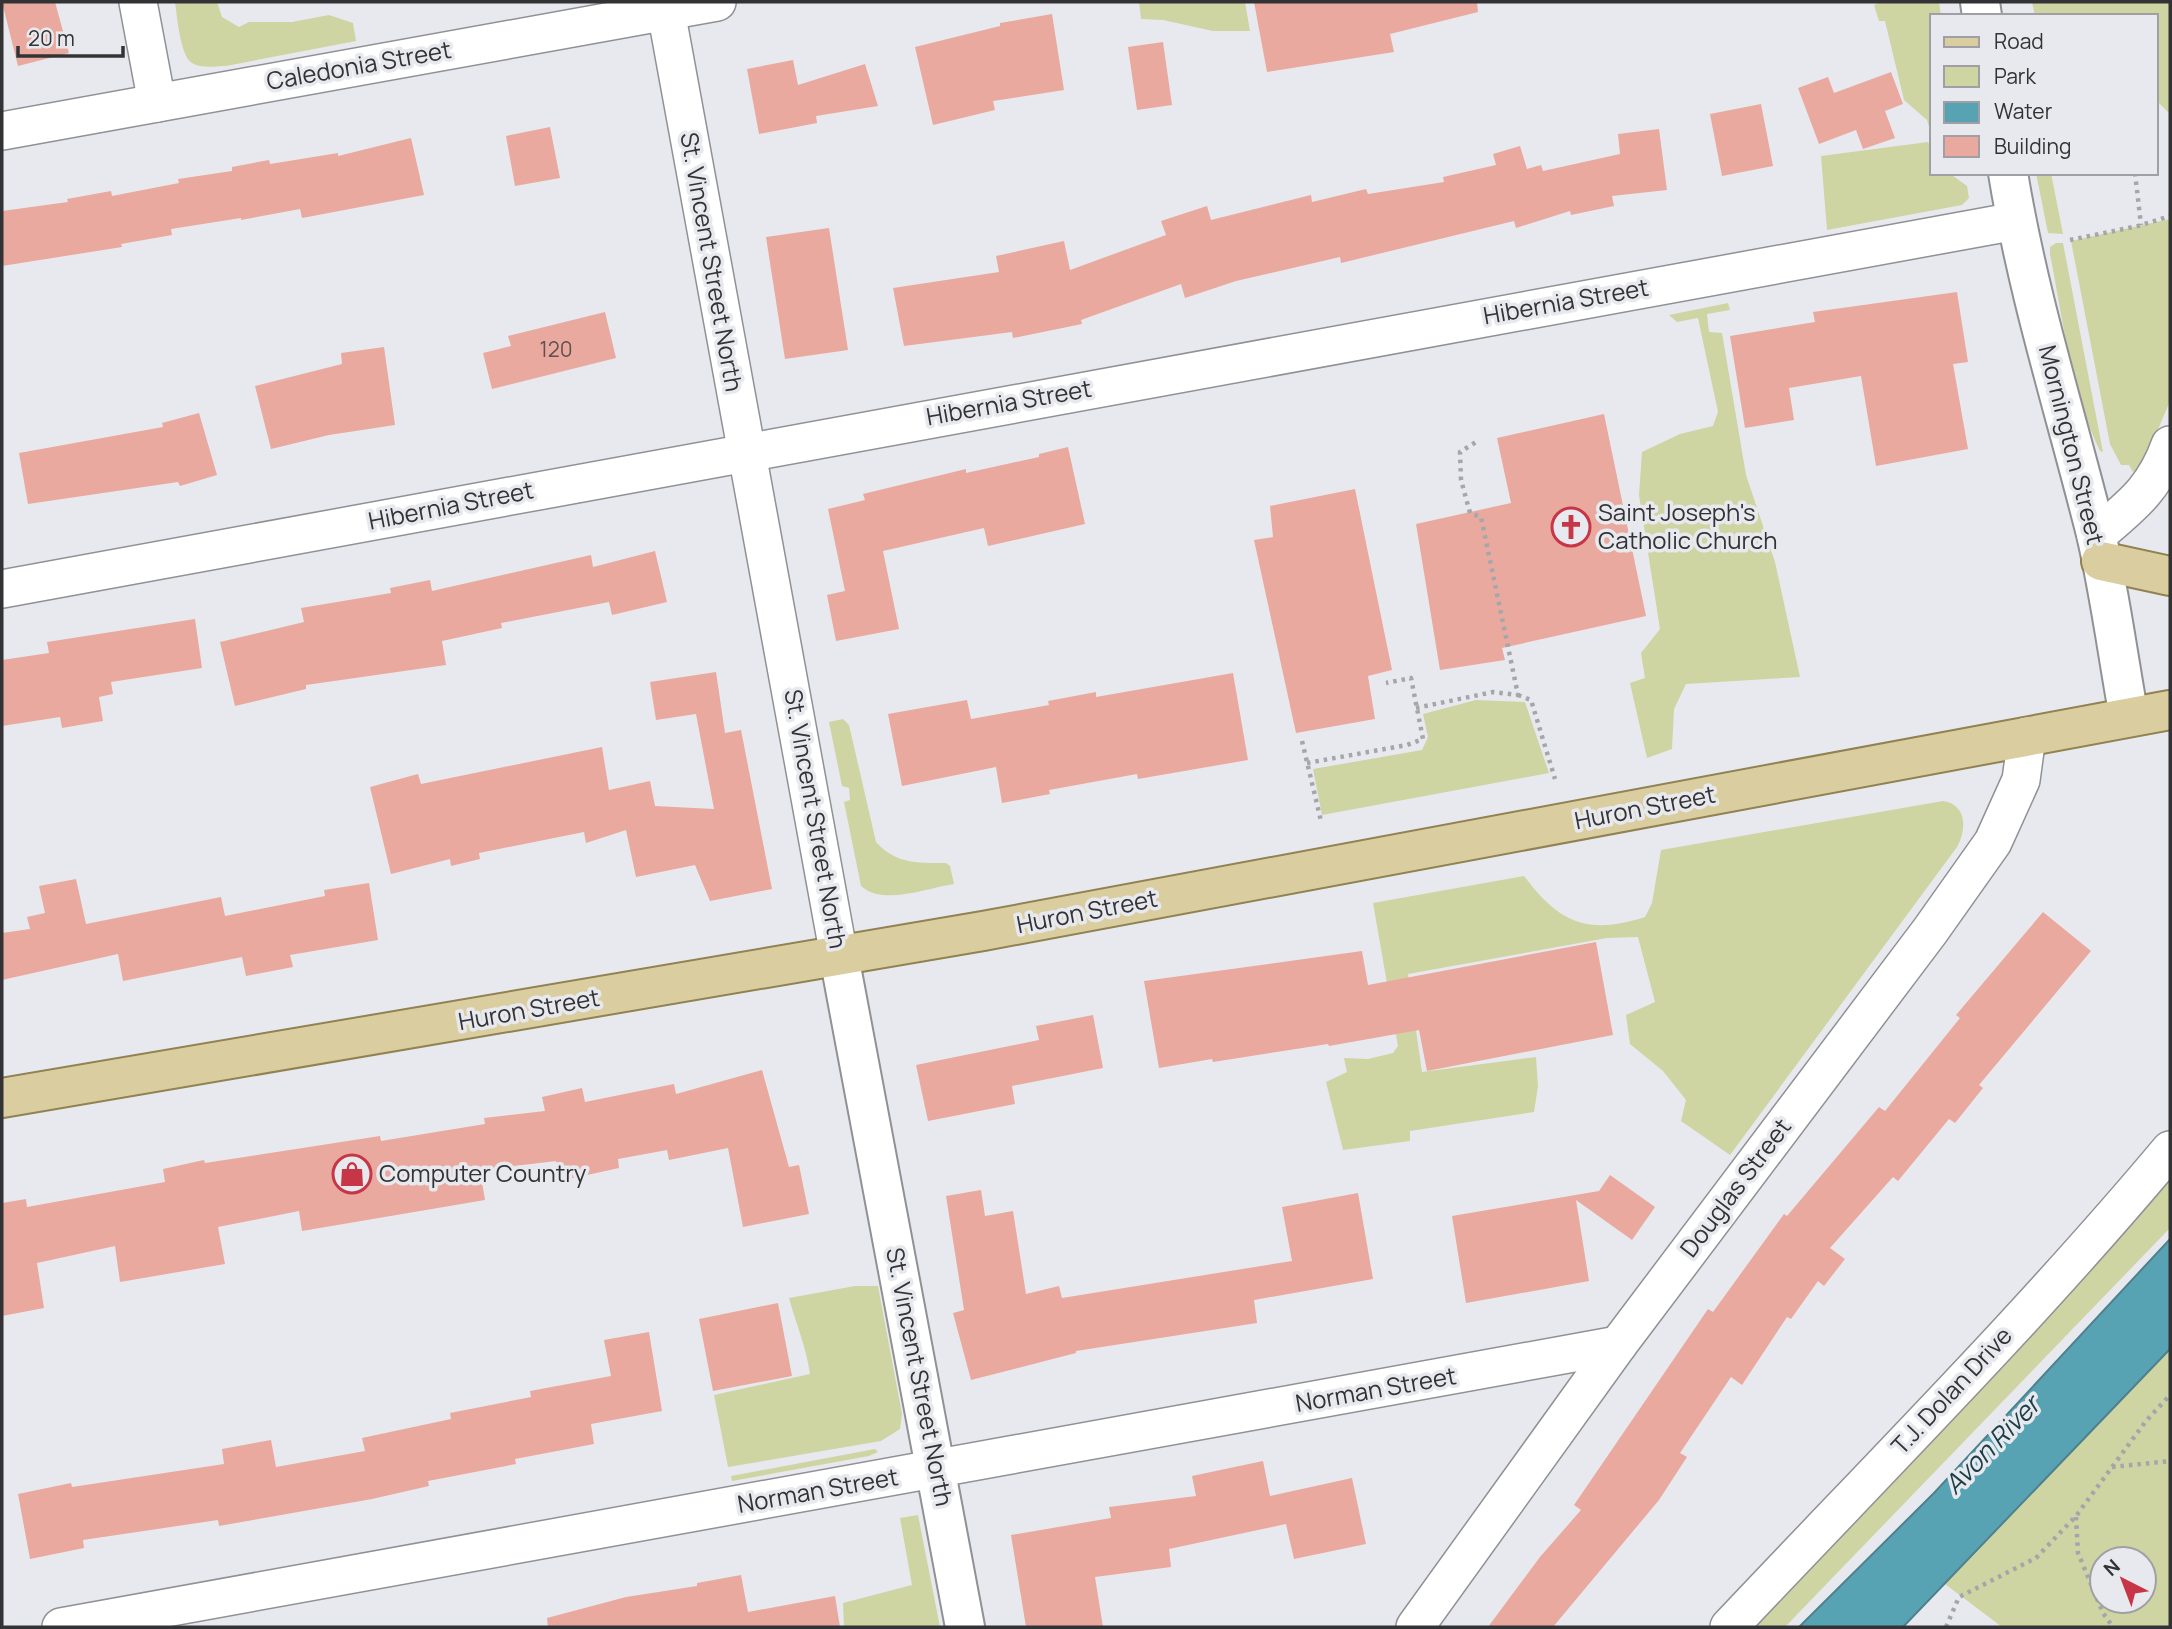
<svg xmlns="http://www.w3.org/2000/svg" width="2172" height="1629" viewBox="0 0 2172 1629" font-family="Manrope,sans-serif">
<rect width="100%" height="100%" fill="#e8e9ee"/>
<g fill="#cfd4a3" fill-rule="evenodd">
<path d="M175 2H217L222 17 239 27 249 22H292L329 15 353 23 356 41 226 66C216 66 201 69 192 63 180 56 177 15 175 2Z"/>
<polygon points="1139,2 1245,2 1250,31 1213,31 1163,20 1141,19"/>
<polygon points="1881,2 1939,2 1941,16 1932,16 1932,136 1927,120 1904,100 1885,21 1879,21 1874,5"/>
<polygon points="2032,2 2170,2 2170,114 2156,100 2156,16 2035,16"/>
<polygon points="1928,142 1932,150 1932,173 1949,173 1967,186 1969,198 1962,205 1827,230 1821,156"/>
<polygon points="2036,173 2051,173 2063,234 2048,233"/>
<polygon points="2170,219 2170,401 2143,465 2133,472 2129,465 2121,465 2110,444 2071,241"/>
<path d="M2056 243H2063L2103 452 2100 451C2071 390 2063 320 2050 254V247Z"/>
<polygon points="1728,303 1730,310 1707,314 1709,332 1722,333 1746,475 1775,562 1800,677 1686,684 1674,709 1672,749 1647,758 1630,683 1645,678 1641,653 1660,629 1639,495 1642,452 1680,434 1713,426 1718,412 1698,318 1677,322 1669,315"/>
<polygon points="1476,700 1525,702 1549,773 1322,815 1313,769 1422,750 1428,737 1423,714"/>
<path d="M843 719 849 725 876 842C896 864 917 863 946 863L950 866 954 884C928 888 882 906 861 886L844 802 850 800 849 788 842 786 829 722Z"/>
<path d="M1943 801C1967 805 1967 829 1957 847L1730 1155 1681 1121 1686 1100 1663 1071 1630 1044 1626 1015 1655 1002 1638 937 1607 938 1408 974 1422 1072 1536 1057 1538 1086 1534 1112 1410 1131V1141L1343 1150 1326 1082 1347 1072 1344 1058 1368 1059 1393 1053 1398 1046 1373 903 1524 876C1560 924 1588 935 1645 917L1652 903 1661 850Z"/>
<polygon points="2170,1171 2170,1228 1785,1627 1751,1627"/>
<path d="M855 1286H878L902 1414 900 1429 881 1441 728 1467 714 1395 810 1374C806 1346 796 1324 789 1298Z"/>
<path d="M2170 1349V1627H2002L1945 1584ZM2102 1559H2144V1601H2102Z"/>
<polygon points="875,1449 878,1452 869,1456 732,1481 731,1476"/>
<polygon points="918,1515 940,1627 844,1627 843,1603 912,1585 900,1518"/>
</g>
<polygon fill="#58a3b3" stroke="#4d818d" stroke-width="2" points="2170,1239 2170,1349 1903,1627 1799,1627 1934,1493"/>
<g fill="#e9a99e">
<polygon points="2,2 55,2 69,53 18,66"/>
<polygon points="1254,2 1477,2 1478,12 1390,34 1394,52 1267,72"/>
<polygon points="1052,14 1064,90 993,101 995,110 933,125 915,47 1000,26 1000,23"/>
<polygon points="1163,42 1172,105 1137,110 1128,47"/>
<polygon points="793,60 798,85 865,64 878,106 816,116 817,123 759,134 747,69"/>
<polygon points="1891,72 1903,104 1885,111 1895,138 1863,149 1856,130 1819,144 1798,88 1828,77 1834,93"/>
<polygon points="1761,104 1773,166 1722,176 1710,114"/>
<polygon points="550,127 560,178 515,186 506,136"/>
<polygon points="1659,129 1667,190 1612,196 1614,206 1571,215 1570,211 1516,228 1514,221 1341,263 1340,257 1236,281 1185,298 1181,284 1081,320 1082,324 1013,338 1012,332 904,346 893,288 999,272 996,256 1064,241 1070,270 1166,235 1161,221 1207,206 1211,220 1311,195 1312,202 1366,189 1368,194 1444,182 1443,177 1496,165 1493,154 1520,146 1527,169 1541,165 1543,171 1620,154 1618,134"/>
<polygon points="411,138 424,195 302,218 300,209 241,220 241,218 171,229 172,235 121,244 122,247 2,266 2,211 68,202 67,199 111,191 112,196 179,183 178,179 232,171 232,167 269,160 270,164 338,153 338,156"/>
<polygon points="829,228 848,350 785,359 766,237"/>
<polygon points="1957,292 1968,362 1953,364 1968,449 1876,466 1861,376 1789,388 1794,420 1745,428 1730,336 1815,322 1813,312"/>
<polygon points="605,312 616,358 492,389 483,353 511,346 508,336"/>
<polygon points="384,347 395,425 329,435 271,449 255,386 342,364 341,353"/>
<polygon points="199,413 217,475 180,486 178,482 28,504 19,453 163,427 162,423"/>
<polygon points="1604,414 1646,616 1502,648 1505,660 1440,670 1416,524 1511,503 1497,438"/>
<polygon points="1068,447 1085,524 988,546 984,528 883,551 899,629 836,641 827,595 845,591 828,509 865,500 863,494 966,469 966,473 1039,457 1039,454"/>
<polygon points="1355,489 1392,670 1368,676 1375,719 1296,733 1254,540 1273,537 1270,506"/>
<polygon points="655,551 667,602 612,615 609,602 501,623 502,628 442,641 446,665 306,685 306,689 235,706 220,642 304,622 301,608 391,593 390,588 430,580 432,591 591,555 593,567"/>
<polygon points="195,619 202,668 111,682 113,694 99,697 103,721 62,728 60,717 2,726 2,660 49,653 47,642"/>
<polygon points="716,672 725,733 741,730 772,889 710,901 695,865 636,877 626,830 586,843 584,832 479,853 480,859 451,866 450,859 391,874 370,787 418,774 421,784 602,747 609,790 650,781 655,806 714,809 696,714 656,720 650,682"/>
<polygon points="1233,673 1248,760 1138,779 1137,774 1049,790 1050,794 1002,803 996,767 902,786 888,714 967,700 971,719 1049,705 1048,701 1096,692 1096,697"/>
<polygon points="76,879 86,924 221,897 225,916 325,896 324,890 369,883 378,940 290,955 293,967 246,976 242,957 123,981 118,954 2,980 2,933 30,929 27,917 45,913 39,886"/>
<polygon points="2043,912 2091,951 1979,1085 1983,1088 1955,1123 1949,1119 1898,1181 1893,1177 1830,1248 1845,1259 1824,1286 1818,1281 1791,1319 1787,1317 1742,1385 1731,1377 1680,1453 1687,1457 1659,1500 1553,1627 1488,1627 1540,1557 1581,1510 1574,1505 1708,1309 1713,1312 1784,1214 1787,1216 1879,1107 1885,1111 1960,1018 1956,1015"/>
<polygon points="1596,942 1613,1035 1427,1071 1419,1030 1329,1046 1328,1044 1213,1062 1212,1059 1159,1068 1144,981 1362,951 1368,985"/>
<polygon points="1093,1015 1103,1068 1012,1086 1015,1104 928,1121 916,1065 1039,1040 1036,1026"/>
<polygon points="762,1070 789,1167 799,1165 809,1214 743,1227 728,1148 669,1160 667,1150 618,1159 619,1168 560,1181 556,1161 480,1170 485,1200 302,1231 299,1211 218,1227 225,1264 120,1282 115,1246 37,1263 44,1308 2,1316 2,1203 26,1199 27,1207 165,1182 163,1169 204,1160 205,1163 380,1136 381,1141 485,1124 484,1118 545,1111 542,1097 582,1088 585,1102 674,1084 676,1094"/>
<polygon points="1610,1175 1655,1207 1632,1240 1576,1200 1589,1281 1466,1303 1452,1216 1599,1191"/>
<polygon points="981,1190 985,1216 1013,1211 1026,1294 1059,1286 1062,1298 1292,1261 1282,1207 1358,1193 1373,1279 1254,1300 1257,1323 1076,1351 1076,1353 971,1380 953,1313 964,1310 946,1196"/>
<polygon points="778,1303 792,1376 713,1391 699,1319"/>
<polygon points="649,1332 662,1411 591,1424 594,1444 515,1459 516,1464 428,1481 429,1486 372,1499 219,1526 218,1520 83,1540 84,1548 30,1559 18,1494 71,1483 72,1487 224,1464 222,1449 271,1440 276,1467 365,1451 362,1438 451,1419 450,1413 531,1397 530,1391 611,1376 604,1340"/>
<polygon points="1263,1461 1270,1496 1352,1478 1366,1544 1294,1559 1286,1524 1169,1549 1171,1567 1095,1577 1103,1627 1026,1627 1011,1535 1111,1518 1109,1507 1196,1496 1192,1476"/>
<polygon points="741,1575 748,1612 835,1596 840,1627 548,1627 547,1618 626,1597 697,1586 697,1583"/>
</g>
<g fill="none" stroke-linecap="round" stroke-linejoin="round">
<defs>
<g id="minor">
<polyline points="138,2 157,103"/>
<polyline points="666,11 839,956"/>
<polyline points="2,131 717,2"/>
<path d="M2096 536C2131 506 2154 490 2170 445"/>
<polyline points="2,589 2016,221"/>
<polyline points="61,1627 1618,1345"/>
<polyline points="1415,1627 1618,1345 1930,931 1993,842 2021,780 2027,736"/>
<path d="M1729 1627C1877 1470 2031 1316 2170 1150"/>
</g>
<g id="tertiary">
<polyline points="1980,2 1982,16"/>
<path d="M2008 173C2028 296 2066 414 2096 534 2110 594 2118 657 2129 717"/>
<polyline points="839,956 965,1627"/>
</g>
<g id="primary">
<polyline points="2101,561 2170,576"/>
<polyline points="2,1098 983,931 2170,710"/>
</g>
</defs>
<use href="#minor" stroke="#909195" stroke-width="40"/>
<use href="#tertiary" stroke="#909195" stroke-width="42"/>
<use href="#primary" stroke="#908251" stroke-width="42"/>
<g stroke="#a5a6aa" stroke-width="4.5" stroke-dasharray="3.5 5" stroke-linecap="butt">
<polyline points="2135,173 2141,225"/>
<polyline points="2070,240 2138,226 2170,216"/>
<polyline points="1518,695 1531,700 1555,779"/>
<polyline points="1416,708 1493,692 1518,695 1481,517 1470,513 1461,480 1460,452 1476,442"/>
<polyline points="1302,741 1321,821"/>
<polyline points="1307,763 1407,745 1423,739 1411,678 1386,683"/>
<polyline points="2112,1467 2170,1461"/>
<polyline points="2076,1517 2078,1553 2103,1613 2113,1627"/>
<polyline points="1946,1627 1959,1597 2036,1558 2076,1516 2146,1421 2170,1395"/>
</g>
<use href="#minor" stroke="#fff" stroke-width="37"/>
<use href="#tertiary" stroke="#fff" stroke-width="38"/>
<use href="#primary" stroke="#dacea0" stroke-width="38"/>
</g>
<defs>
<symbol id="church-ring" viewBox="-11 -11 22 22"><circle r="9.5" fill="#e8e9ee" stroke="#c73646" stroke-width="1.5"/><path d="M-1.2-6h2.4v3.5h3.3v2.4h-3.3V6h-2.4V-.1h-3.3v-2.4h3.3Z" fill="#c73646"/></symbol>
<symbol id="shop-ring" viewBox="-11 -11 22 22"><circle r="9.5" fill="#e8e9ee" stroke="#c73646" stroke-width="1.5"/><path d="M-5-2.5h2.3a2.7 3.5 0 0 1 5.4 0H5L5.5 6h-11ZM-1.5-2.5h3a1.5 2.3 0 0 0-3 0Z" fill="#c73646"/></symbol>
</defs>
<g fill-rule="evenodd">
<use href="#church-ring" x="1549" y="505" width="44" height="44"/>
<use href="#shop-ring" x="330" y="1152" width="44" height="44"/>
</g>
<g text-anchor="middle" stroke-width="7" stroke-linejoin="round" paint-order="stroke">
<g font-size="21" fill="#60504f">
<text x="556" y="357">120</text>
</g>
<g font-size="24" fill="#333335" stroke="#e8e9ee">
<text transform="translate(359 66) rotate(-10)" y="8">Caledonia Street</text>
<text transform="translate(711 262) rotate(80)" y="8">St. Vincent Street North</text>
<text transform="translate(1566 302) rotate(-10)" y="8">Hibernia Street</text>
<text transform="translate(1009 403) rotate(-10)" y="8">Hibernia Street</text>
<text transform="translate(2071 445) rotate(76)" y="8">Mornington Street</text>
<text transform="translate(451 506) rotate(-11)" y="8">Hibernia Street</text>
<text transform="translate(1645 808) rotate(-11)" y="8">Huron Street</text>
<text transform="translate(815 819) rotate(80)" y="8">St. Vincent Street North</text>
<text transform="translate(1087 912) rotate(-11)" y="8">Huron Street</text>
<text transform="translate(529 1010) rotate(-10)" y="8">Huron Street</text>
<text transform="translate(1736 1188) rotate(-53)" y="8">Douglas Street</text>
<text transform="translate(919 1377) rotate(79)" y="8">St. Vincent Street North</text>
<text transform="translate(1376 1390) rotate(-10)" y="8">Norman Street</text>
<text transform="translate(1952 1391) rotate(-47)" y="8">T.J. Dolan Drive</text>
<text transform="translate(818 1491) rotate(-10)" y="8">Norman Street</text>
</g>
<g font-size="24" fill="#333335" stroke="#e8e9ee" text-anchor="start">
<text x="1598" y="521">Saint Joseph's<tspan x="1598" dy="28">Catholic Church</tspan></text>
<text x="379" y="1182">Computer Country</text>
</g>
<g font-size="26" font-style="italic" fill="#1a3e46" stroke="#e8e9ee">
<text transform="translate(1992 1445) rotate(-46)" y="9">Avon River</text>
</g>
</g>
<rect width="2172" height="1629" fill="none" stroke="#333335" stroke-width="7"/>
<rect x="1930" y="14" width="228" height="161" fill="#e8e9ee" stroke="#a0a0a4" stroke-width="2"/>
<rect x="1944" y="37" width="35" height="10" fill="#dacea0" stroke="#a0a0a4" stroke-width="2"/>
<text x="1994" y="49" font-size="21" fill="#333335">Road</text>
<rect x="1944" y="66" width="35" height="21" fill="#cfd4a3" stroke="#a0a0a4" stroke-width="2"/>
<text x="1994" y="84" font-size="21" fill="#333335">Park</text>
<rect x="1944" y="102" width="35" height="21" fill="#58a3b3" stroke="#a0a0a4" stroke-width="2"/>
<text x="1994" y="119" font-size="21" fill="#333335">Water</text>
<rect x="1944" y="136" width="35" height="21" fill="#e9a99e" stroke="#a0a0a4" stroke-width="2"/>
<text x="1994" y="154" font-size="21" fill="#333335">Building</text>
<g transform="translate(2123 1580) rotate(318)"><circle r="33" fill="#e8e9ee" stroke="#a0a0a4" stroke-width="2"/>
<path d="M0-5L12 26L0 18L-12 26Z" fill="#c73646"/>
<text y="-10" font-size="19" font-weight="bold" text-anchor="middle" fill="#333335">N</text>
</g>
<path d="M18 46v10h105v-10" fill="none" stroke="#333335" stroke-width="3.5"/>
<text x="28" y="46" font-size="21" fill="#333335" stroke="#e8e9ee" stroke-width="5" paint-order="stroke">20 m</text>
</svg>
